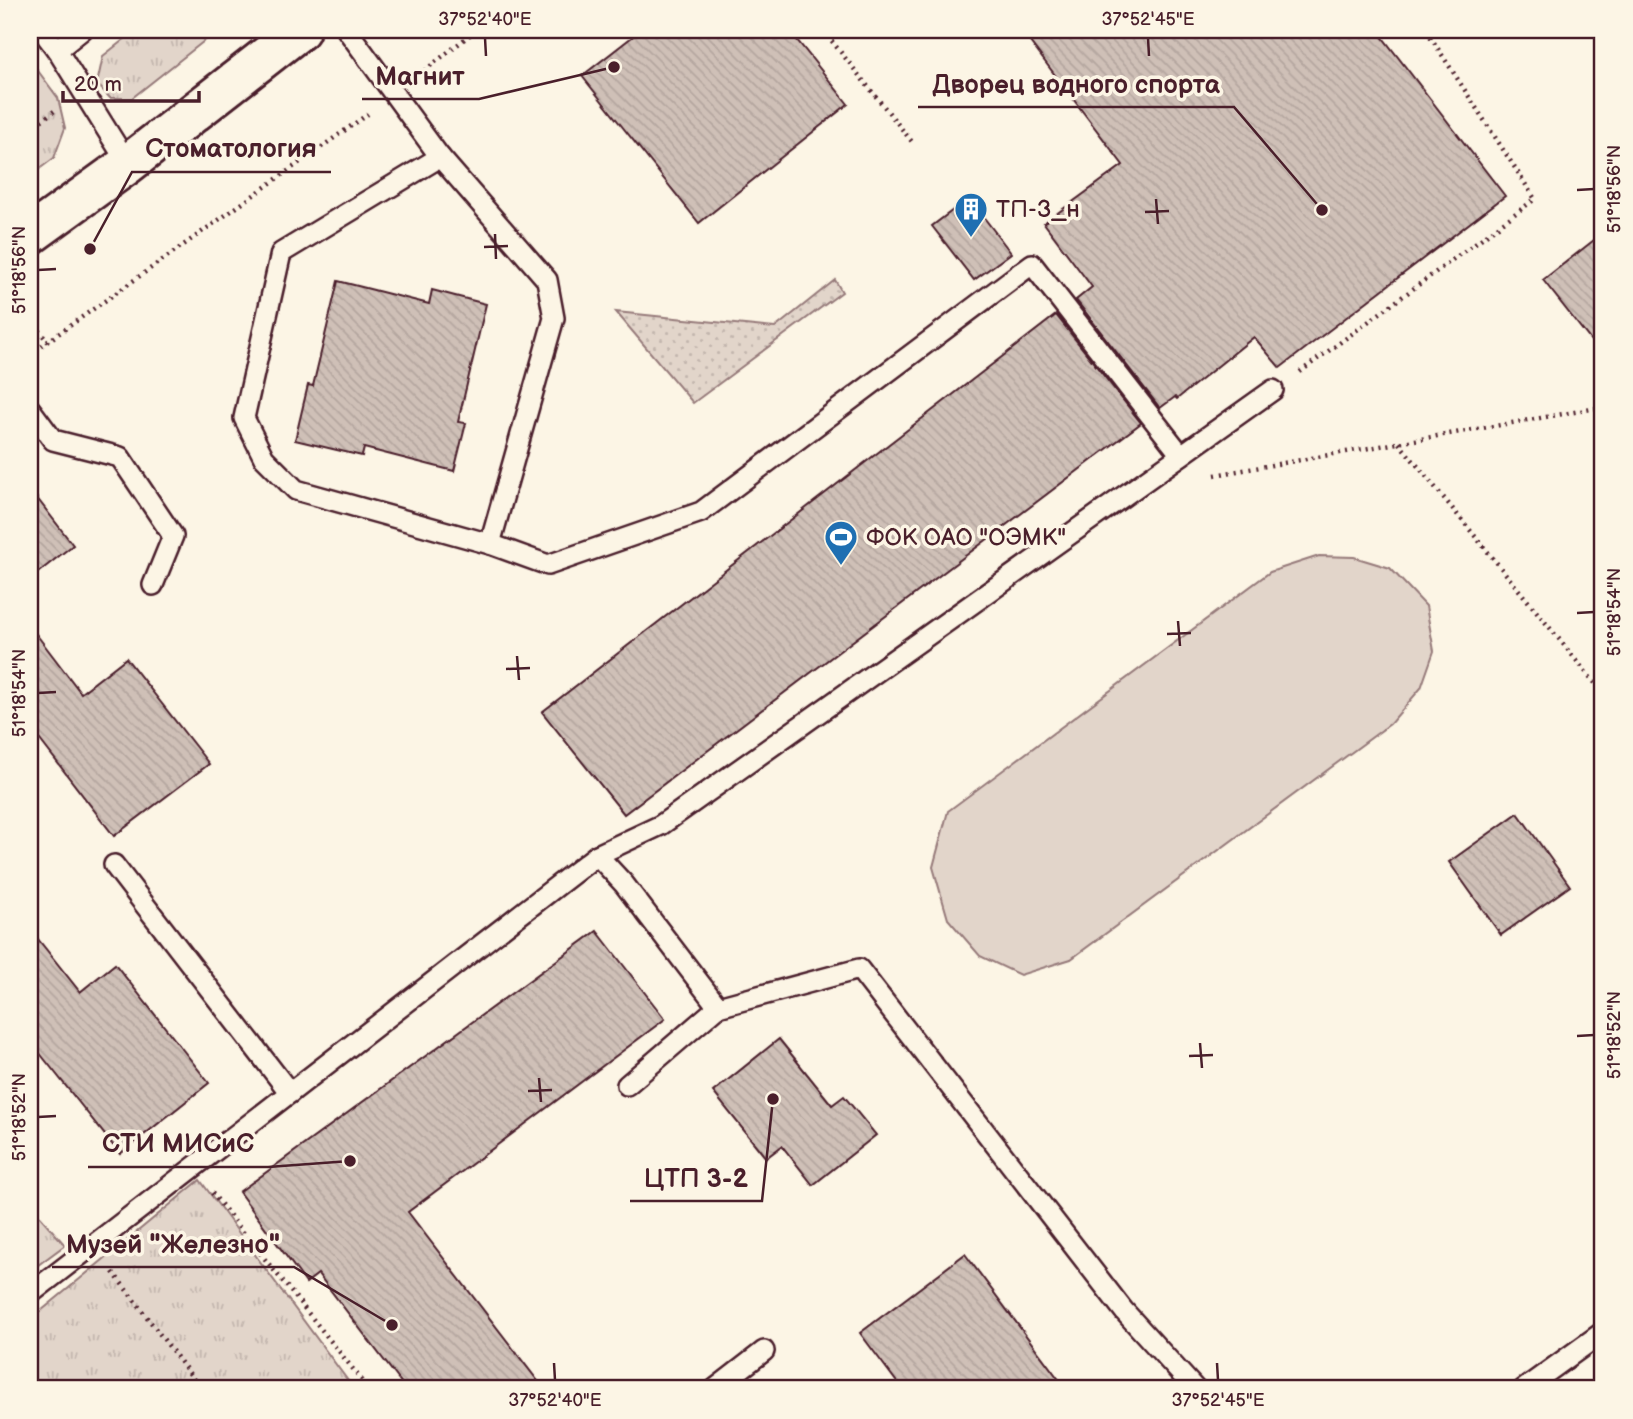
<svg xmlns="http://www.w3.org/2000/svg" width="1633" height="1419" viewBox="0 0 1633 1419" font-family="'Balsamiq Sans',sans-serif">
<defs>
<pattern id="grass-tufts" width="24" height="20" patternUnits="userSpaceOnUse" patternTransform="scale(1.75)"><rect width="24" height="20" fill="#e2d5ca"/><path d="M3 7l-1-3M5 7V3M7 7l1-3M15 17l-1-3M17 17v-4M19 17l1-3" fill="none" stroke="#c3b6ae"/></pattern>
<pattern id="park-dots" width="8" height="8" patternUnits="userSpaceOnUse" patternTransform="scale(1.75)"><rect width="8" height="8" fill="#e2d5ca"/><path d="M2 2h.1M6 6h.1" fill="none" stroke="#c3b6ae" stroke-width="1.8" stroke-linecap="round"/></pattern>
<pattern id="building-back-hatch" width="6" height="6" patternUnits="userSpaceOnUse" patternTransform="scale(1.75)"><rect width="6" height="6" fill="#cfc0b7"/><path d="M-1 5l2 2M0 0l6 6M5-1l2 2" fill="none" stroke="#b3a59e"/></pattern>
</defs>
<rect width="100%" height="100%" fill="#fcf5e5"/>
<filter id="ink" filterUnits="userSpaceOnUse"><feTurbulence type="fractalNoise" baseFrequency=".0143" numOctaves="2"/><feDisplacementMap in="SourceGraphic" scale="14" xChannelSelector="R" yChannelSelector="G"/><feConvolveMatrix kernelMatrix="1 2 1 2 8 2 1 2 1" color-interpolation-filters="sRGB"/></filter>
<g filter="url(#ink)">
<g fill="url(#grass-tufts)" stroke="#967a7a" stroke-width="2">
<polygon points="136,30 218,30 132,98 110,98 97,84 103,56"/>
<polygon points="30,60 58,98 65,128 54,158 30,176"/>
<polygon points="200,1180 354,1389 30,1389 30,1320"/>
<polygon points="30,1205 65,1245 30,1271"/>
</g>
<polygon fill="url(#park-dots)" stroke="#967a7a" stroke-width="2" points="835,280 842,292 693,403 616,312 775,328"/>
<polygon fill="#e2d5ca" stroke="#967a7a" stroke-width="2" points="1319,556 1354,557 1390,568 1426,606 1434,651 1421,688 1390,724 1071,959 1020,975 980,956 948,919 933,867 948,811 1270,572"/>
<g fill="url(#building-back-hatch)" stroke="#4a1f2b" stroke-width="2">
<polygon points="641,30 789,30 848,104 699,223 582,76"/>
<polygon points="1021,30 1377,30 1505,196 1280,368 1254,337 1177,399 1175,397 1160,408 1076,300 1092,287 1044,223 1123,165"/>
<polygon points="969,198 1011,253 974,280 932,226"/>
<polygon points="1603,233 1603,356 1543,280"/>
<polygon points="338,281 429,304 432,290 486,304 458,422 466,423 454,471 364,448 362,456 295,440 308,385 313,386"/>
<polygon points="1056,315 1141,423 624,814 542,712"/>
<polygon points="30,489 73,545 30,579"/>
<polygon points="30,626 81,693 126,658 209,764 114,836 30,727"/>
<polygon points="1518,813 1570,886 1501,935 1449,862"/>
<polygon points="30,929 80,992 115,964 209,1083 120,1154 30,1041"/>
<polygon points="597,931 665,1019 408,1212 544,1389 406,1389 318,1274 306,1283 239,1192"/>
<polygon points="779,1039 832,1105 844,1096 876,1135 813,1185 782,1146 766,1158 713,1092"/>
<polygon points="965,1254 1066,1389 902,1389 860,1333"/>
</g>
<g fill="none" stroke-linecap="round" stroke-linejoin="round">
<defs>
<g id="service">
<polyline points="42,30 57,50 128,164"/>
<polyline points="347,30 440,157 547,280 554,318 490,544"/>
<polyline points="57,50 82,30"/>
<polyline points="440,157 281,253 244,418 264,458 296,490 490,544 548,565 701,512 1032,264 1181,455"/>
<polyline points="30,409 53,440 120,457 173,536 153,585"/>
<polyline points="597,855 624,884 718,1007 627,1085"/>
<polyline points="114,865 290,1093"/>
<polyline points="718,1007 859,969 1124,1311 1195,1389"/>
<polyline points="30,1294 597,855 661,825 1273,390"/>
<polyline points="715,1389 764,1351"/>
<polyline points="1524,1389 1603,1332"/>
</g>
<polyline id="secondary" points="30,235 128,164 300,30"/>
</defs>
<use href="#service" stroke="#4a1f2b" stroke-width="24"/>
<use href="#secondary" stroke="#4a1f2b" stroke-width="44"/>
<g stroke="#4a1f2b" stroke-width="4.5" stroke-dasharray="2 5" stroke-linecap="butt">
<polyline points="823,30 913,143"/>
<polyline points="419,75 476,30"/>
<polyline points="30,129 57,109"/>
<polyline points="30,319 48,342"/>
<polyline points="30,354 368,114"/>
<polyline points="1300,372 1535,199 1426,30"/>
<polyline points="1399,443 1603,693"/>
<polyline points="1215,475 1603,407"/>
<polyline points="212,1193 369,1389"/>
<polyline points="113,1272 201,1389"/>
</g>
<use href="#service" stroke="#fcf5e5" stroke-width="19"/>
<use href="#secondary" stroke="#fcf5e5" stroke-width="38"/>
</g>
</g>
<path fill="none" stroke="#4a1f2b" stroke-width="2.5" d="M485 38 486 56M1148 38 1149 56M1577 190 1594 189M1156 199 1158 224M1145 212 1169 211M495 234 496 259M484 247 508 246M38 270 56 269M1577 613 1594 612M1178 621 1180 646M1167 634 1191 633M517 656 519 680M506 669 530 668M38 693 56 692M1577 1036 1594 1035M1200 1043 1202 1068M1189 1056 1213 1055M539 1078 541 1102M528 1091 552 1090M38 1117 56 1116M554 1363 555 1380M1217 1363 1218 1380"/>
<defs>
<symbol id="building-pin" viewBox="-11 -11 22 30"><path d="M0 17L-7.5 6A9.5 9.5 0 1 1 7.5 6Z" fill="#1f6fb2" stroke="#fcf5e5"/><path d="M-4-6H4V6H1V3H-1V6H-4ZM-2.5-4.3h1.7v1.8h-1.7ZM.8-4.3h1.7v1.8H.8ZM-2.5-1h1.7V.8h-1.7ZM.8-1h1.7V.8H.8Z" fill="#fff"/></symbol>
<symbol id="stadium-pin" viewBox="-11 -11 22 30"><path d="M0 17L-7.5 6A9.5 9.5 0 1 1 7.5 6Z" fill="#1f6fb2" stroke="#fcf5e5"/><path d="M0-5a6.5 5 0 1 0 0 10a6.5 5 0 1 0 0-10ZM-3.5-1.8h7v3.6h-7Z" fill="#fff"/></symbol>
</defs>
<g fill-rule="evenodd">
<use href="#building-pin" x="952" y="190" width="38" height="52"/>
<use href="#stadium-pin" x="822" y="518" width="38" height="52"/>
</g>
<g text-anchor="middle" stroke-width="7" stroke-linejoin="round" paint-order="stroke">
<g font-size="24" fill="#4a1f2b" stroke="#fcf5e5" text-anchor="start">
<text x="996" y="217">ТП-3_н</text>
<text x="866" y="545">ФОК ОАО "ОЭМК"</text>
</g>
</g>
<path fill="none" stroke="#4a1f2b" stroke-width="2.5" d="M614 67L479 99H362M1322 210L1234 107H918M90 249L132 172H331M350 1161L268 1167H88M773 1099L762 1201H630M392 1325L294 1267H52"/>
<g fill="#4a1f2b" stroke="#fcf5e5" stroke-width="2.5">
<circle cx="614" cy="67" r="7"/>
<circle cx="1322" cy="210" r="7"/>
<circle cx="90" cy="249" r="7"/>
<circle cx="350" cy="1161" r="7"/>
<circle cx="773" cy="1099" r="7"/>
<circle cx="392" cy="1325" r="7"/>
</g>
<g font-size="26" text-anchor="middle" font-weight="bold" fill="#4a1f2b" stroke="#fcf5e5" stroke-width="7" stroke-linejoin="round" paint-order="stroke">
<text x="420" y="85">Магнит</text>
<text x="1076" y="93">Дворец водного спорта</text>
<text x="231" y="157">Стоматология</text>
<text x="178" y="1152">СТИ МИСиС</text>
<text x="696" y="1187">ЦТП 3-2</text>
<text x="173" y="1253">Музей "Железно"</text>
</g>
<rect width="1633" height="1419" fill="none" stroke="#fcf5e5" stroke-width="77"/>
<path d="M63 91v10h136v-10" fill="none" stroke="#4a1f2b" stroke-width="3.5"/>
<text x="74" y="91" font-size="21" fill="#4a1f2b" stroke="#fcf5e5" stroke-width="5" paint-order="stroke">20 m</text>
<rect x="38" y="38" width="1556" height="1342" fill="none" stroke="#4a1f2b" stroke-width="2.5"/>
<g font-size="18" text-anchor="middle" fill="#4a1f2b">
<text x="485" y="25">37°52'40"E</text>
<text x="1148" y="25">37°52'45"E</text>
<text transform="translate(1614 189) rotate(-90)" y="6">51°18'56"N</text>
<text transform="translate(19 270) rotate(-90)" y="6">51°18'56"N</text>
<text transform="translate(1614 612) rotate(-90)" y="6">51°18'54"N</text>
<text transform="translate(19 693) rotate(-90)" y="6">51°18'54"N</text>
<text transform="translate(1614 1035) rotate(-90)" y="6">51°18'52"N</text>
<text transform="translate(19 1117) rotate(-90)" y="6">51°18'52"N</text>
<text x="555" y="1406">37°52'40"E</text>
<text x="1218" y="1406">37°52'45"E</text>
</g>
</svg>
